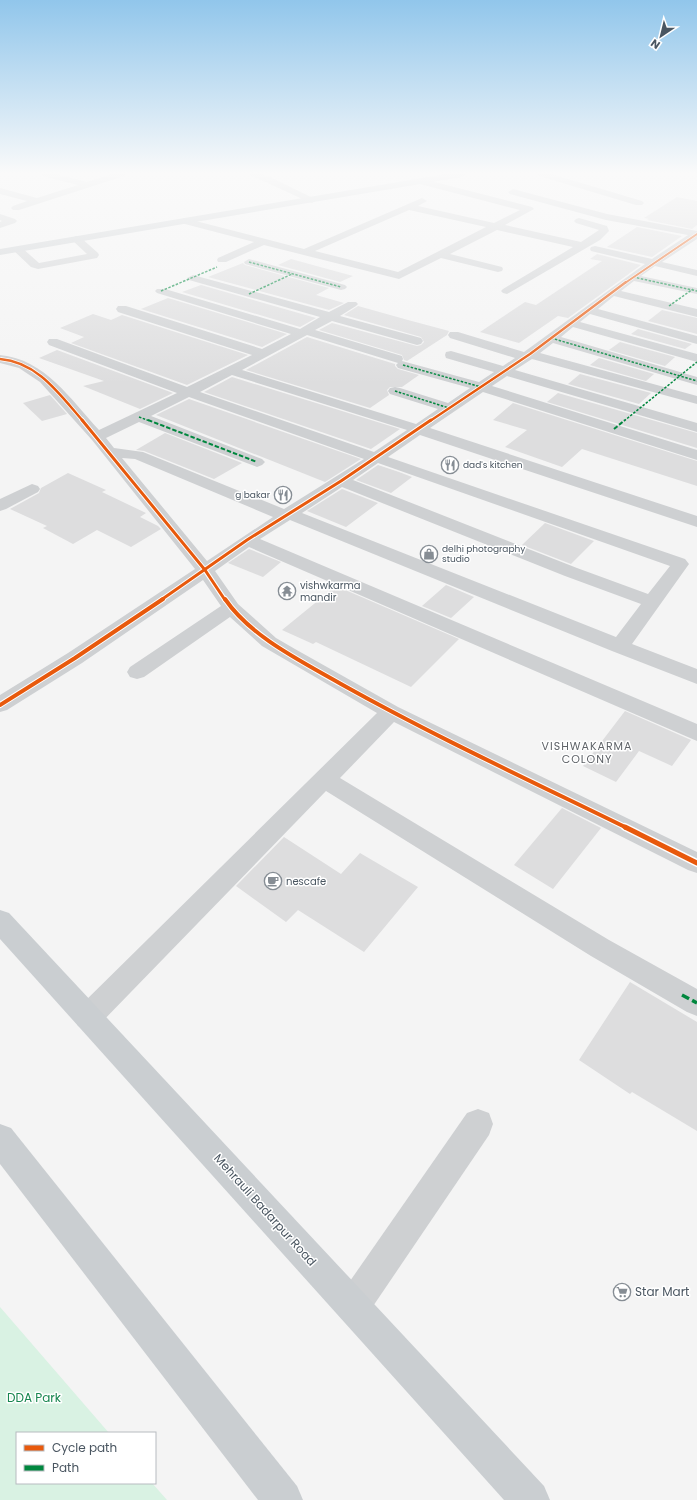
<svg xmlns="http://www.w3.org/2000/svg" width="697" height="1500" viewBox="0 0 697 1500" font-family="Poppins,sans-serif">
<rect width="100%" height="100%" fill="#f4f4f4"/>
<polygon fill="#d9f2e3" points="0,1307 109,1433 17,1433 17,1483 152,1483 167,1500 0,1500"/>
<g fill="#ddddde">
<polygon points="677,197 697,201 697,225 692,229 647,220 649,219 644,218"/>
<polygon points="637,227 682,236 652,257 607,247"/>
<polygon points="597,254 641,265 568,318 558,316 519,343 480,332 525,302 536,305 602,261 590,259"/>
<polygon points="291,259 353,276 340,282 278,265"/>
<polygon points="243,263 245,265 329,288 316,295 344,303 329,310 208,277"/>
<polygon points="201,285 316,318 300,327 182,292"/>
<polygon points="168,298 287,334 262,347 141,309"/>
<polygon points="358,306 408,320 449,331 447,335 407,361 404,360 402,355 319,330 332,323 417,346 421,345 424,342 421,337 344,315"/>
<polygon points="662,310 697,318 697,334 648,321"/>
<polygon points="93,314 111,320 122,315 248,355 187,385 71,343 84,337 60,328"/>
<polygon points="638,329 692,344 685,349 631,334"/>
<polygon points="307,337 395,364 395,366 398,369 419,375 402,387 390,387 387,390 389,395 370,408 246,370"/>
<polygon points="620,342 675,357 665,366 609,350"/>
<polygon points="57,350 173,393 140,409 83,386 104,381 39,358"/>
<polygon points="599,358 654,374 646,381 590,365"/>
<polygon points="580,374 651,393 639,404 568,384"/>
<polygon points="232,377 400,429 371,449 204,392"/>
<polygon points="558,393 697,433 697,448 547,402"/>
<polygon points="50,395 67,414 42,421 23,403"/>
<polygon points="189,399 361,459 325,482 156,415"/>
<polygon points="513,403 697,461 697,486 582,449 562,467 505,447 527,430 493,420"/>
<polygon points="165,433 242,463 214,479 144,451 136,450"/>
<polygon points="378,465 399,472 412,477 391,493 356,480"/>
<polygon points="68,473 106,490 102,492 146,513 140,517 158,526 161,529 131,547 97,530 73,544 43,528 47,526 10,509 39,493 41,488"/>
<polygon points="342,489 378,503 346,527 307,511"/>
<polygon points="545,523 594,541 571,564 522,545"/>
<polygon points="249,549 281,562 263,577 228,563"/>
<polygon points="446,585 474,597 451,618 422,606"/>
<polygon points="336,586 459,639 411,687 316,642 313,644 282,630"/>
<polygon points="625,711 691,740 672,766 639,751 616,782 583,766"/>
<polygon points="562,808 601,828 553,889 514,865"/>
<polygon points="284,837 341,874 360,853 418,887 364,952 298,910 286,922 236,886"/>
<polygon points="630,982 697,1022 697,1131 632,1092 630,1094 579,1060"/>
</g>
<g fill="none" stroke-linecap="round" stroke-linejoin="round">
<g fill="#ced0d2" fill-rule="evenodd">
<polygon points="41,174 56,174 87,182 112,174 125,174 124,176 19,210 13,210 11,208 13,206 27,201 0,194 0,188 37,198 78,185 42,176"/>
<polygon points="248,174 261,174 270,177 317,200 312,203 309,202"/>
<polygon points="538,174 551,174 642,201 644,203 642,205 636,205 539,176"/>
<path d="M419 178 532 207 534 209 505 225 581 242 599 230 576 223 574 221 576 219 579 218 607 226 609 231 600 240 507 294 503 293 501 291 503 289 573 247 497 230 450 254 502 267 503 269 502 271 498 272 441 258 399 279 264 245 226 262H218L217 260 218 258 254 242 181 223 179 221 184 218 304 249 422 198 427 201 418 206 494 223 520 210 416 183 415 181ZM409 210 486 227 398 272 315 251Z"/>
<path d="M513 189 607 214 697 231V239L662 262 697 270V276L655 266 641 276 697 288V294L634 281 621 291 697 309V317L614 296 598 309 697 336V344L590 314 580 322 697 354V362L573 327 561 337 697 377V385L553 343 540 353 697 396V404L532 359 515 370 697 423V432L507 376 492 386 697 450V460L483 392 430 428 697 516V527L420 435 388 457 685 559 689 564 632 644 697 669V684L612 651 290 520 260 539 697 724V741L249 547 215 571 238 604 276 638 295 649 398 707 697 852V873L688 870 394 722 340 778 609 940 697 989V1016L687 1012 591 956 326 791 98 1026 88 1030 78 1026 74 1017 78 1008 377 713 262 646 230 617 144 677 137 679 130 677 127 672 130 667 221 606 203 580 82 663 7 710 0 712V695L68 653 195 569 92 440 40 382 19 368 0 363V355C45 359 71 400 99 430L177 393 49 345 47 342 49 339H57L187 387 252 355 118 312 116 309 118 306H126L262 349 291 334 157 293 155 291 157 289H165L300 329 320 317 189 280 187 278 193 275 329 312 348 302H356L358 304 356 306 340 316 421 338 423 341 421 344 417 345 332 321 315 330 402 356 403 359 402 361 479 382 494 372 446 358 445 355 446 352 451 351 503 366 515 358 450 338 448 335 450 332H458L524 352 645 264 591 251 590 249 591 247 595 246 652 259 688 235 606 220 510 194 508 192ZM307 335 398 363 396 365 398 368 470 388 448 403 400 388 395 387 390 388 388 391 390 394 438 409 416 424 242 370ZM232 375 407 430 374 452 200 392ZM189 397 364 459 284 509 143 452 114 448 106 438 139 422 252 465 257 467 262 465 265 462 262 459 151 416ZM122 458 135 459 273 517 207 561ZM378 463 670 566 648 594 577 568 353 480ZM342 487 565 576 641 604 616 637 302 513Z"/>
<polygon points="0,214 15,219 17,221 15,223 0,228 0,222 2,221 0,220"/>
<polygon points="76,236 80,237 98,253 99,255 97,258 38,269 31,267 12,249 13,247 21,247 39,263 87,254 71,239"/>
<polygon points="249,259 345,285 347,287 345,289 341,290 245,264 244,262"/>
<polygon points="32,484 38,486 40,489 38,492 6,509 0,511 0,499"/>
<polygon points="478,1109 489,1113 493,1124 489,1135 365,1318 353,1323 341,1318 336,1306 341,1294 467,1113"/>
</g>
<g fill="#caced1" fill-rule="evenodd">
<polygon points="446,174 466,174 462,177 0,255 0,249"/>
<polygon points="0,910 9,913 544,1486 550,1500 504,1500 0,939"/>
<polygon points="0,1124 11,1128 297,1486 303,1500 258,1500 0,1164"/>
</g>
<g stroke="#00873e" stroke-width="1.5" stroke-dasharray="2.5 1.5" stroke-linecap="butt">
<polyline points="249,262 341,287"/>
<polyline points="633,277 697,291"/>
<polyline points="161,291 217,267"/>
<polyline points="249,294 292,274"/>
<polyline points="669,306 693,289"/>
<polyline points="551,338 697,381"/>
<polyline points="403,365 481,387"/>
<polyline points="395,391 449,408"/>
<polyline points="139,417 150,421"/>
<polyline points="624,421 697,362"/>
</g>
<g stroke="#00873e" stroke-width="2" stroke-dasharray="4.5 2" stroke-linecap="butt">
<polyline points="148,420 257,462"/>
<polyline points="614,429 625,420"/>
</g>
<polyline stroke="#00873e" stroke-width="3.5" stroke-dasharray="8 3.5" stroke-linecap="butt" points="682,995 697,1003"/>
<defs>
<polyline id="cycleway-far4" points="625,283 697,234"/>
<g id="cycleway-far3">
<path d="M0 359C38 362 60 395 83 421"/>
<polyline points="430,421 530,354 626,282"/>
</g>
<g id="cycleway-far2">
<polyline points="82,420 205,570 225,600"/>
<polyline points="161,600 247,540 341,481 431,420"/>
</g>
<g id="cycleway-far1">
<path d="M225 599C251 637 301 661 341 684 434 736 531 781 627 828"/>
<polyline points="0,705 75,658 163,599"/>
</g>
<polyline id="cycleway" points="625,827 697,863"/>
</defs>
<use href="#cycleway-far4" stroke="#fff" stroke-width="3"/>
<use href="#cycleway-far3" stroke="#fff" stroke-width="4"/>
<use href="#cycleway-far2" stroke="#fff" stroke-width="5"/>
<use href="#cycleway-far1" stroke="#fff" stroke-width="6"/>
<use href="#cycleway" stroke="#fff" stroke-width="8"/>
<use href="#cycleway-far4" stroke="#e8590c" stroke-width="2"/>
<use href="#cycleway-far3" stroke="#e8590c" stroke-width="2.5"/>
<use href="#cycleway-far2" stroke="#e8590c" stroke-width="3"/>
<use href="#cycleway-far1" stroke="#e8590c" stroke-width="4"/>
<use href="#cycleway" stroke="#e8590c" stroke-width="5"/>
</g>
<linearGradient id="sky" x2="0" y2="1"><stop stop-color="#91c6eb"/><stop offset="0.45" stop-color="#fafafa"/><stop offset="1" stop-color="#fafafa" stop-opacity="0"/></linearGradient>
<rect width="697" height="384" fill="url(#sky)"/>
<defs>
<symbol id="restaurant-ring" viewBox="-11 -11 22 22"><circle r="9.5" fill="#fff" stroke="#868d94" stroke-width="1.5"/><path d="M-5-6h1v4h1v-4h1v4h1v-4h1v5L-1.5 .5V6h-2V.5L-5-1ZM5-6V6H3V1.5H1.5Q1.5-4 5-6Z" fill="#868d94"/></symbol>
<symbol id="shop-ring" viewBox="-11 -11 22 22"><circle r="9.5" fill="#fff" stroke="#868d94" stroke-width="1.5"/><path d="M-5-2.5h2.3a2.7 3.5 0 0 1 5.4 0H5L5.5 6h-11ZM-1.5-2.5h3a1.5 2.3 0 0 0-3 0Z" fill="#868d94"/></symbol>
<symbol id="temple-ring" viewBox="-11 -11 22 22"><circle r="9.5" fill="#fff" stroke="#868d94" stroke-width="1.5"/><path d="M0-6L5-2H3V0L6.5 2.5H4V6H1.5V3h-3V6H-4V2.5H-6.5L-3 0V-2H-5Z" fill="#868d94"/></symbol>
<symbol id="cafe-ring" viewBox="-11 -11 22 22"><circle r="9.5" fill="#fff" stroke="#868d94" stroke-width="1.5"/><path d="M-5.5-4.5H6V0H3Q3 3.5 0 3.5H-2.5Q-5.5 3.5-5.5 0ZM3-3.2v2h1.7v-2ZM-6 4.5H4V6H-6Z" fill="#868d94"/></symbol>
<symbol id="supermarket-ring" viewBox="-11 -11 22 22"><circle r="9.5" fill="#fff" stroke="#868d94" stroke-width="1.5"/><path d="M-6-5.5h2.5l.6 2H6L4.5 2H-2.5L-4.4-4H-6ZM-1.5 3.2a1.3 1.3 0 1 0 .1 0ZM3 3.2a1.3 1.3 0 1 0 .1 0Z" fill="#868d94"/></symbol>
</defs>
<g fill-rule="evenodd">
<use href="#restaurant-ring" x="440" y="455" width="20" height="20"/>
<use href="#restaurant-ring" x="273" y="485" width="20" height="20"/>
<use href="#shop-ring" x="419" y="544" width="20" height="20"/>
<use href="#temple-ring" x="277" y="581" width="20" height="20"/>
<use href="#cafe-ring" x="263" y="871" width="20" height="20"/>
<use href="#supermarket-ring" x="612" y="1282" width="20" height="20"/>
</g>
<g text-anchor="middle" stroke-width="3" stroke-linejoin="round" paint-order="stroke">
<g font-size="9" fill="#4a5661" stroke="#fff" text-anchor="start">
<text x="463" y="468">dad's kitchen</text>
<text x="270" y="498" text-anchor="end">g bakar</text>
<text x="442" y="552">delhi photography<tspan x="442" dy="10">studio</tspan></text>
</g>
<g font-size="10" fill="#4a5661" stroke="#fff" text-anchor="start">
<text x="300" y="589">vishwkarma<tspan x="300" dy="12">mandir</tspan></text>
<text x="286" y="885">nescafe</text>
</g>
<g font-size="11" letter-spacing="1" fill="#5f6368" stroke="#fff">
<text x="587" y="750">VISHWAKARMA<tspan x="587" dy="13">COLONY</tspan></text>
</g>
<g font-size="12" fill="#4a5661" stroke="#fff">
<text transform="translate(265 1210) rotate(48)" y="4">Mehrauli Badarpur Road</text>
</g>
<g font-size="12" fill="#4a5661" stroke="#fff" text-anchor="start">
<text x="635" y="1296">Star Mart</text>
</g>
<g font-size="12" fill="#17864f" stroke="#fff">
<text x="34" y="1402">DDA Park</text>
</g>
</g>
<rect x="16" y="1432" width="140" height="52" fill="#ffffff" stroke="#b7bbc0"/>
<rect x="24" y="1445" width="20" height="6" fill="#e8590c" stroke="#b7bbc0"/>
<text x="52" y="1452" font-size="12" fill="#4a5661">Cycle path</text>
<rect x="24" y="1465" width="20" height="6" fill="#00873e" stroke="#b7bbc0"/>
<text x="52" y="1472" font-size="12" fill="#4a5661">Path</text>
<g transform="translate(661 36) rotate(215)" stroke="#ffffff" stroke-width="3" paint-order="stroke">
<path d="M0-3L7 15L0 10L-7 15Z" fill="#4a5661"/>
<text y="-6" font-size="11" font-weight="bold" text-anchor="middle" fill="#4a5661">N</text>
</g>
</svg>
